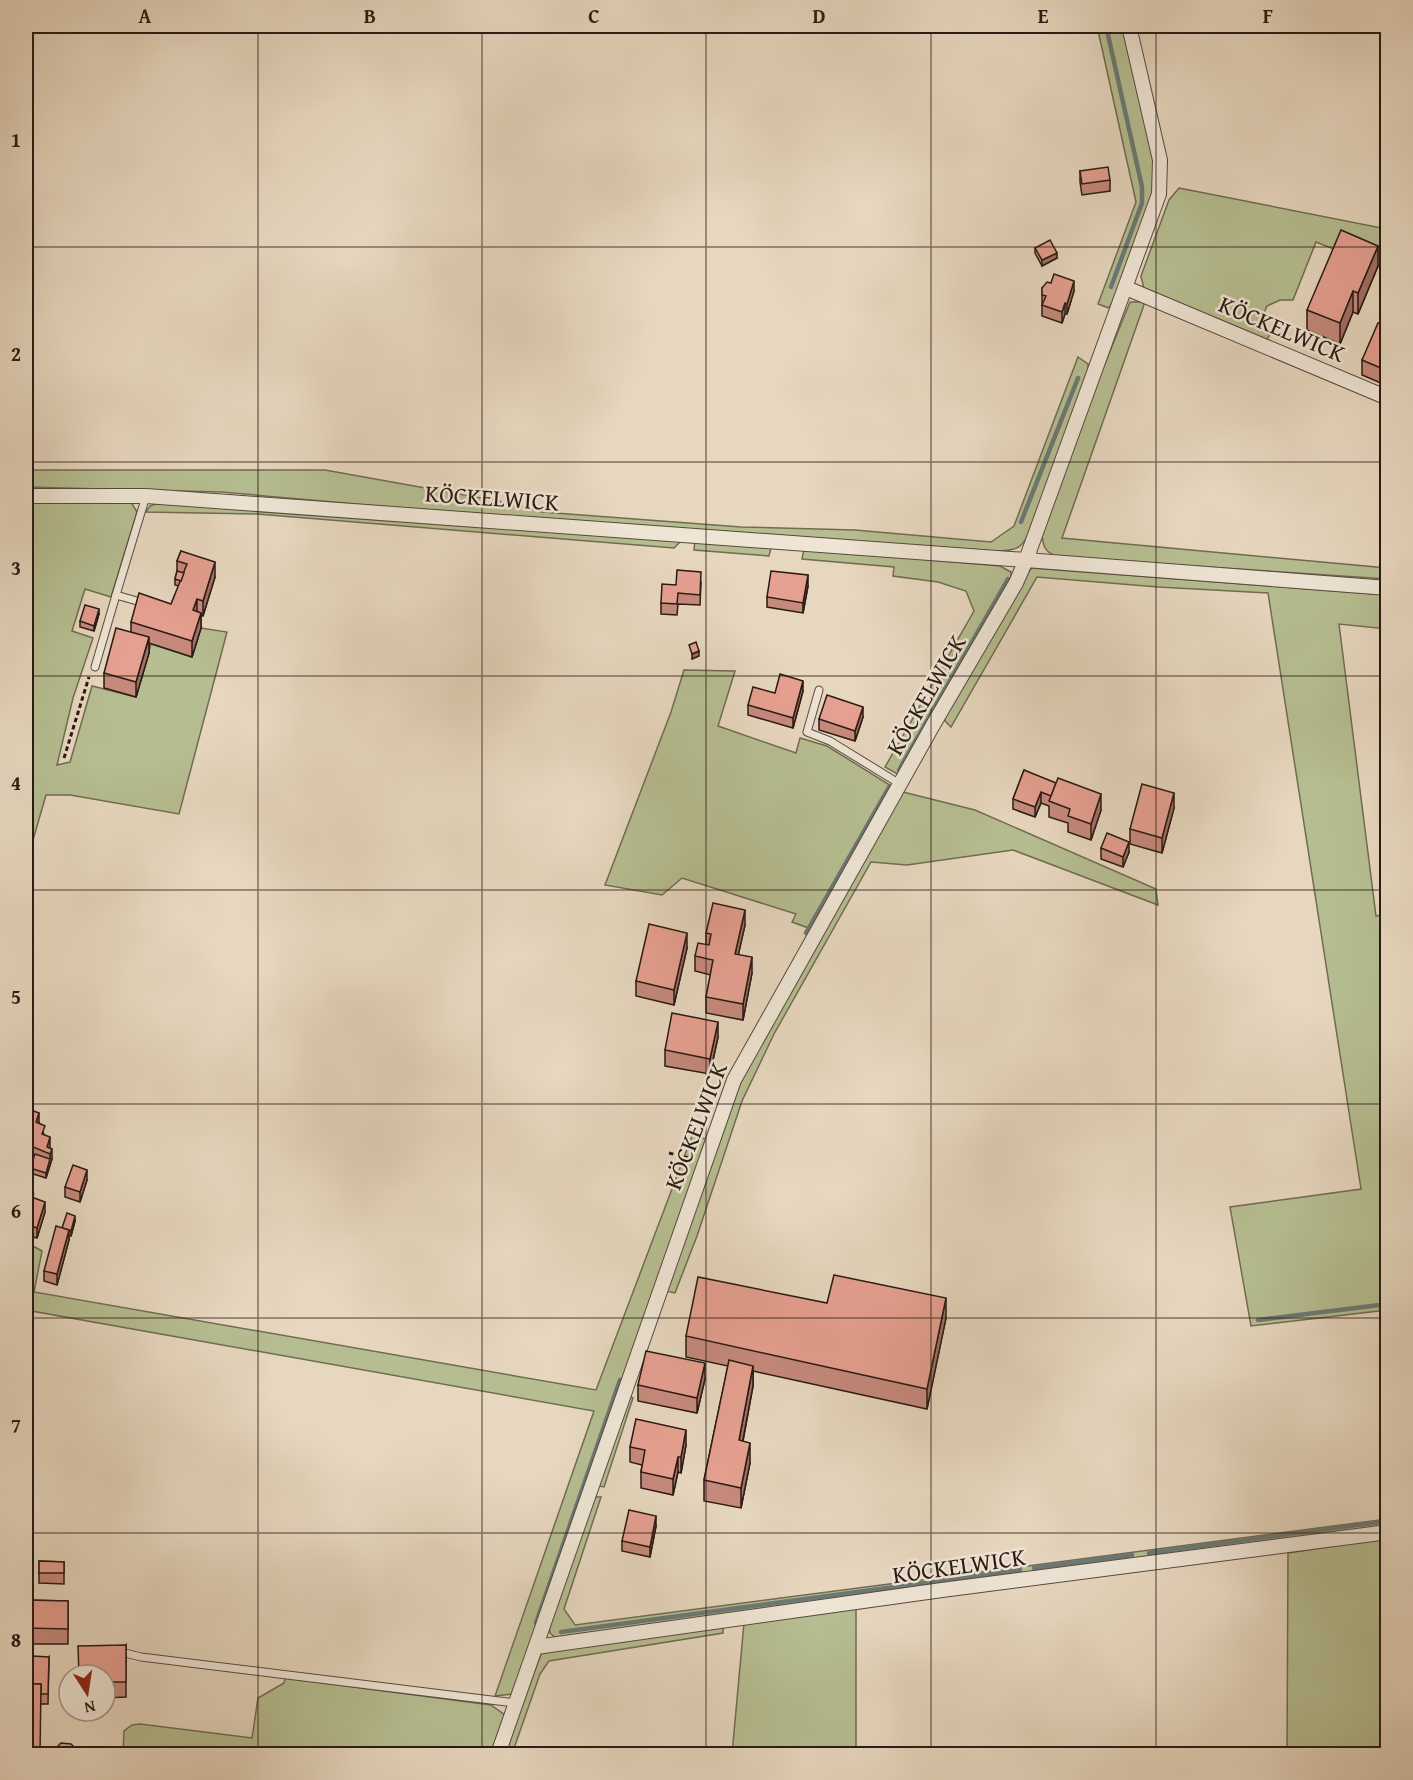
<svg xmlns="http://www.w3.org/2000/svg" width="1413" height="1780" viewBox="0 0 1413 1780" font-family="'Gentium Book Plus',serif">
<rect width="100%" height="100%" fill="#e7d7bf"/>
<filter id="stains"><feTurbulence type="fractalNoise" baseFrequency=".00333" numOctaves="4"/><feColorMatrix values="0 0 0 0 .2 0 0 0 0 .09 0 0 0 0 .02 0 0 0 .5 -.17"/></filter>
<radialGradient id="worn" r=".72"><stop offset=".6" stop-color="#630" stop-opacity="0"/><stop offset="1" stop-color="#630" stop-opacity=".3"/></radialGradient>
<g fill="#b6be91" stroke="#706c52" stroke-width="1.5">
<polygon points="1097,26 1123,26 1154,156 1155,189 1123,282 1109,308 1098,304 1136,202"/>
<polygon points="1179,188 1387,229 1387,270 1316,242 1293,300 1280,300 1267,306 1261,320 1270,334 1266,341 1144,289 1141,276 1169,200"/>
<path d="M1130 302H1145L1062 538 1387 568V579L1059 557C1046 553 1043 548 1042 535L1097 383Z"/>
<path d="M1078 357 1088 364V378L1033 525C1022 548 1020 551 994 551L378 506 221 492 26 487V470H325L509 503 542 512 741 527 855 530 991 542 1014 526Z"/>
<polygon points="26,501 131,502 137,512 111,597 85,589 72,631 93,638 73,698 57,765 70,762 92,686 136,697 151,644 192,657 201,628 227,632 179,814 70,795 46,795 26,864"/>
<polygon points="159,503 680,540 680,542 674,548 257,514 146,512 150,506"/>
<polygon points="695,541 769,547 771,548 769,556 694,550"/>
<polygon points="804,549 1000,566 1011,572 1011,582 901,776 885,767 974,611 966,591 938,582 893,576 894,567 802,559"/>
<polygon points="1032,568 1387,595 1387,629 1339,624 1376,916 1387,914 1387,1310 1251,1326 1230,1207 1361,1189 1268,593 1158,587 1037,577 951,727 945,721 945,715 1026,574"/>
<polygon points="684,670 735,671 718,726 796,753 800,738 827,746 893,787 814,930 792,922 796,914 682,878 662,895 605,885 671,712"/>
<polygon points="903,792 975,810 1156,889 1158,905 1013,850 907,865 871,862 774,1034 742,1101 697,1236 675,1293 666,1291 731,1103 759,1042"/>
<polygon points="692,1136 707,1139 513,1694 495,1696 594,1411 26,1310 26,1242 42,1251 34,1292 596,1390"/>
<polygon points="628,1396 633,1398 604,1487 599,1486 599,1481"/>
<polygon points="597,1497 601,1497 564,1609 575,1625 1387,1519 1387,1528 568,1638 555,1637 550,1633 549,1624 592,1498"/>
<polygon points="1387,1538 1387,1754 1287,1754 1288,1553"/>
<polygon points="856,1607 856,1754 732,1754 744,1623"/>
<polygon points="723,1626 723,1633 549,1661 540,1674 512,1754 504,1754 541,1654 548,1651"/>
<polygon points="285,1678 491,1705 505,1715 491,1754 123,1754 124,1731 132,1725 140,1724 252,1738 258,1698 284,1683"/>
</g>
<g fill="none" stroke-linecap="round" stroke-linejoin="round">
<g stroke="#6b7976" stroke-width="4.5">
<polyline points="1106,26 1142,187 1142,203 1111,287"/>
<polyline points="1021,522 1078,378"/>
<polyline points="899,770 1008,579"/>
<polyline points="806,933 889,787"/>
<polyline points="1258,1320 1388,1304"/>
<polyline points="1149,1553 1388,1521"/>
<polyline points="1034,1568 1132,1555"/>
<polyline points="536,1623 620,1380"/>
<polyline points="561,1632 1020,1570"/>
</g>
<defs>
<g id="service">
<polyline points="144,603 116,595 146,496"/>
<polyline points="95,667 116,595"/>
<polyline points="819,690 807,732 830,741 900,784"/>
<polyline points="26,1193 30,1194"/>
<polyline points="117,1651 141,1657 515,1703"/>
</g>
<g id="minor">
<polyline points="1129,26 1160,160 1159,194 1026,560 1388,588"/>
<polyline points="1126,288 1388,398"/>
<polyline points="26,496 146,496 1026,560 1016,583 933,725 734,1080 498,1754"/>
<polyline points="536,1647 942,1590 1388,1532"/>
</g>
</defs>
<use href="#service" stroke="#58493f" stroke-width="9"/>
<use href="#minor" stroke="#58493f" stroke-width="16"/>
<g stroke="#291a14" stroke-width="3" stroke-dasharray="4.5 3" stroke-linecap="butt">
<polyline points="64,758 89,677"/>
<polyline points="669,1153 693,1159"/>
</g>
<use href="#service" stroke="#efe5d5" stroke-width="7"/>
<use href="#minor" stroke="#efe5d5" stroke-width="14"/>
</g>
<g fill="#c68a7d" stroke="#291a14" stroke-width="1.5">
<polygon points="1080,171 1110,180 1110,191 1082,195 1080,182"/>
<polygon points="1035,248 1057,258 1042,266 1035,253"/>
<polygon points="1378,266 1358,314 1353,312 1340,344 1307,330 1307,310"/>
<polygon points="1042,288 1074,291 1067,314 1065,314 1062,323 1042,316"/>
<polygon points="1388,310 1388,386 1362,375 1362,360 1382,324"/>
<polygon points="181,551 215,577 203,616 201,615 201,628 192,657 149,643 149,653 136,697 104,688 104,673 131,632 131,622 171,604 179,586 175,585 175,579 177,571 177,561"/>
<polygon points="701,582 700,605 678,604 677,615 661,614 661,603 676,585"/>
<polygon points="808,586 803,613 767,607 767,597"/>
<polygon points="99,614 94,631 80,627 80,621"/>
<polygon points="803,691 793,728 748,715 748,705 775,693"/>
<polygon points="863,717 855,741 819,730 819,719"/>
<polygon points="1024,770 1101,810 1091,840 1068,832 1068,823 1049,817 1049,806 1041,803 1035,817 1013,809 1013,799"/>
<polygon points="1174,808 1162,853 1130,844 1130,829"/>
<polygon points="1101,848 1129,852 1123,867 1101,859"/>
<polygon points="745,925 738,955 752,973 743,1020 706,1013 706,997 711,975 695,971 695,956 706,945 706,933"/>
<polygon points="687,948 674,1005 636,996 636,981"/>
<polygon points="718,1037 710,1074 665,1066 665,1050"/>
<polygon points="26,1108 39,1123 50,1148 52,1159 46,1178 30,1173 30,1168 34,1157 26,1154"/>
<polygon points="87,1180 80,1202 65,1197 65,1187"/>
<polygon points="26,1195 45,1212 37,1238 26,1235"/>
<polygon points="75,1221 71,1236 69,1236 69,1240 57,1285 44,1281 44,1271 62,1228"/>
<polygon points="827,1303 946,1318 927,1409 753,1371 753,1386 743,1441 750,1463 741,1508 704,1501 704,1480 728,1366 686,1357 686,1336"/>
<polygon points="705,1379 697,1413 638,1401 638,1385"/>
<polygon points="686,1445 681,1473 678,1472 673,1495 641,1488 641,1472 642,1465 630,1462 630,1447"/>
<polygon points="656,1526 650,1557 622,1551 622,1541"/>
<polygon points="39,1561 64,1562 64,1584 39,1583"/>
<polygon points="26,1600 68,1601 68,1644 26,1644"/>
<polygon points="126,1645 126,1697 105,1698 105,1675"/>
<polygon points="49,1657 48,1704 41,1704 32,1684"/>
</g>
<g fill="#a17066" stroke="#291a14" stroke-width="1.5">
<polygon points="1378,246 1378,266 1358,314 1358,293"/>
<polygon points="1057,253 1057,258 1042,266 1042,260"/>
<polygon points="1074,281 1074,291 1067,314 1067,304"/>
<polygon points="1353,291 1353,312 1340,344 1340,323"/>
<polygon points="1065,303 1065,314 1062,323 1062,312"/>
<polygon points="215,562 215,577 203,616 203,601"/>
<polygon points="808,575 808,586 803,613 803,603"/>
<polygon points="197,599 197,614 193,610"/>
<polygon points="99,609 99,614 94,631 94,626"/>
<polygon points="201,613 201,628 192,657 192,641"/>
<polygon points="149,637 149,653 136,697 136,682"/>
<polygon points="699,651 699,656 692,659 692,654"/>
<polygon points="803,681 803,691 793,728 793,718"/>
<polygon points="863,707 863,717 855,741 855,731"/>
<polygon points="1041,792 1041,803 1035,817 1035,807"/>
<polygon points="1174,793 1174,808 1162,853 1162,838"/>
<polygon points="1101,794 1101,810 1091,840 1091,824"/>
<polygon points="1129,842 1129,852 1123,867 1123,857"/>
<polygon points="745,910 745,925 735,970 735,954"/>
<polygon points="687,933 687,948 674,1005 674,990"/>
<polygon points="752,957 752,973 743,1020 743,1004"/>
<polygon points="718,1022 718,1037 710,1074 710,1059"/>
<polygon points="39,1113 39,1123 36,1122"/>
<polygon points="50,1137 50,1147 48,1153 47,1147"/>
<polygon points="52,1149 52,1159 46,1178 46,1173 50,1159 50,1154"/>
<polygon points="87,1170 87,1180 80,1202 80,1192"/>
<polygon points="45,1202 45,1212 37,1238 37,1228"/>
<polygon points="75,1216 75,1221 71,1236 71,1231"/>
<polygon points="69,1230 69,1240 57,1285 57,1274"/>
<polygon points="946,1298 946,1318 927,1409 927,1389"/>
<polygon points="705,1363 705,1379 697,1413 697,1398"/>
<polygon points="753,1366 753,1386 739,1461 739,1440"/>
<polygon points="686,1430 686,1445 681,1473 681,1457"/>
<polygon points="750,1443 750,1463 741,1508 741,1488"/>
<polygon points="678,1457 678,1472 673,1495 673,1479"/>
<polygon points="656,1516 656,1526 650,1557 650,1547"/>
<polygon points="29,1537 29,1547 27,1562 27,1552"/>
</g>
<g fill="#e6a091" stroke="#291a14" stroke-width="1.5">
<polygon points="1108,167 1110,180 1082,184 1080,171"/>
<polygon points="1341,230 1378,246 1358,293 1353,291 1340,323 1307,310"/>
<polygon points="1050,240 1057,253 1042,260 1035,248"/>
<polygon points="1054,274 1074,281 1067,304 1065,303 1062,312 1042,305 1046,296 1042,295 1042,288 1047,282 1051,283"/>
<polygon points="1388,310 1388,371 1362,360 1378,323 1382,324"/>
<polygon points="181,551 215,562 203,601 197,599 193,610 201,613 192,641 131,622 139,593 171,604 187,564 177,561"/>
<polygon points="677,570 701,572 700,595 678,593 677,604 661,603 662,584 676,585"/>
<polygon points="177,571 184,573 181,581 175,579"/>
<polygon points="771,571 808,575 803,603 767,597"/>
<polygon points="85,605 99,609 94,626 80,621"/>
<polygon points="116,628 149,637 136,682 104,673"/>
<polygon points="696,642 699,651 692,654 689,645"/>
<polygon points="780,674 803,681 793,718 748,705 753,687 775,693"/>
<polygon points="827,695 863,707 855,731 819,719"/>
<polygon points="1024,770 1056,783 1051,796 1041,792 1035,807 1013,799"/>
<polygon points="1058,778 1101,794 1091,824 1068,816 1070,809 1049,801"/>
<polygon points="1142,784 1174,793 1162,838 1130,829"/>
<polygon points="1107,833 1129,842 1123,857 1101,848"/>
<polygon points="713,903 745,910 735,954 752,957 743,1004 706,997 713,960 695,956 698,943 709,945 711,934 706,933"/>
<polygon points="649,924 687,933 674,990 636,981"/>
<polygon points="672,1013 718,1022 710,1059 665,1050"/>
<polygon points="26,1108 39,1113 36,1122 45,1126 42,1134 50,1137 47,1147 52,1149 50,1154 26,1144"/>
<polygon points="35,1154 50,1159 46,1173 30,1168"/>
<polygon points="73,1165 87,1170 80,1192 65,1187"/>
<polygon points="26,1195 45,1202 37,1228 26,1224"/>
<polygon points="67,1213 75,1216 71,1231 69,1230 62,1228"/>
<polygon points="56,1226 69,1230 57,1274 44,1271"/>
<polygon points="834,1275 946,1298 927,1389 686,1336 698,1277 827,1303"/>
<polygon points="646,1351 705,1363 697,1398 638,1385"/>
<polygon points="729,1360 753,1366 739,1440 750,1443 741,1488 704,1480"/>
<polygon points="636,1419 686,1430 681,1457 678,1457 673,1479 641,1472 645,1450 630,1447"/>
<polygon points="629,1510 656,1516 650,1547 622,1541"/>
<polygon points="26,1532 27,1532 29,1537 27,1552 26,1552"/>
<polygon points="39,1561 64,1562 64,1573 39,1573"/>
<polygon points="26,1600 68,1601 68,1629 26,1628"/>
<polygon points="126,1645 126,1682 105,1682 105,1675 79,1675 78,1646"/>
<polygon points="32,1656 49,1657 48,1694 41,1694 41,1684 32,1684"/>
<polygon points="26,1684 41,1684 40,1755 26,1755"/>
<polygon points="61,1743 71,1744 77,1750 78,1755 52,1755 52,1752"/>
</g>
<path fill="none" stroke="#291a14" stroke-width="1.5" stroke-opacity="0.55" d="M258 26V1754M482 26V1754M706 26V1754M931 26V1754M1156 26V1754M26 247H1388M26 462H1388M26 676H1388M26 890H1388M26 1104H1388M26 1318H1388M26 1533H1388"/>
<g text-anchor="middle" stroke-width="5" stroke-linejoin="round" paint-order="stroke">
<g font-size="24" fill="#291a14" stroke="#efe5d5">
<text transform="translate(1282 329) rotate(23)" y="8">KÖCKELWICK</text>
<text transform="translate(492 498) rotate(4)" y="8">KÖCKELWICK</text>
<text transform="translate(926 695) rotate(-60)" y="8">KÖCKELWICK</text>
<text transform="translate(696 1126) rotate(-69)" y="8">KÖCKELWICK</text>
<text transform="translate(959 1566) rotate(-8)" y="8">KÖCKELWICK</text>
</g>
</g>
<rect width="1413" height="1780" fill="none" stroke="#e7d7bf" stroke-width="66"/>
<g transform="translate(87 1693) rotate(168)"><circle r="28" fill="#efe5d5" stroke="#a09488" stroke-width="1.5"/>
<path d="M0-4.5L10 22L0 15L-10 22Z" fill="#8f2418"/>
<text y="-9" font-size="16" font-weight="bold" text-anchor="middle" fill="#291a14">N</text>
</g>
<rect x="33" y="33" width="1347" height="1714" fill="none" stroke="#291a14" stroke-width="2"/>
<g font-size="20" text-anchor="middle" font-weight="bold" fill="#291a14">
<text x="145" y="23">A</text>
<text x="370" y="23">B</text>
<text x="594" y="23">C</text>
<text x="819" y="23">D</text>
<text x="1043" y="23">E</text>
<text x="1268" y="23">F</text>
<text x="16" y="147">1</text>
<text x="16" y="361">2</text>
<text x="16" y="575">3</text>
<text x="16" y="790">4</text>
<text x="16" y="1004">5</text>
<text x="16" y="1218">6</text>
<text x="16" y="1432">7</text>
<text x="16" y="1647">8</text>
</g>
<rect width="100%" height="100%" filter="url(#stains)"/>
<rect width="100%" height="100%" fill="url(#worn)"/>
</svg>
